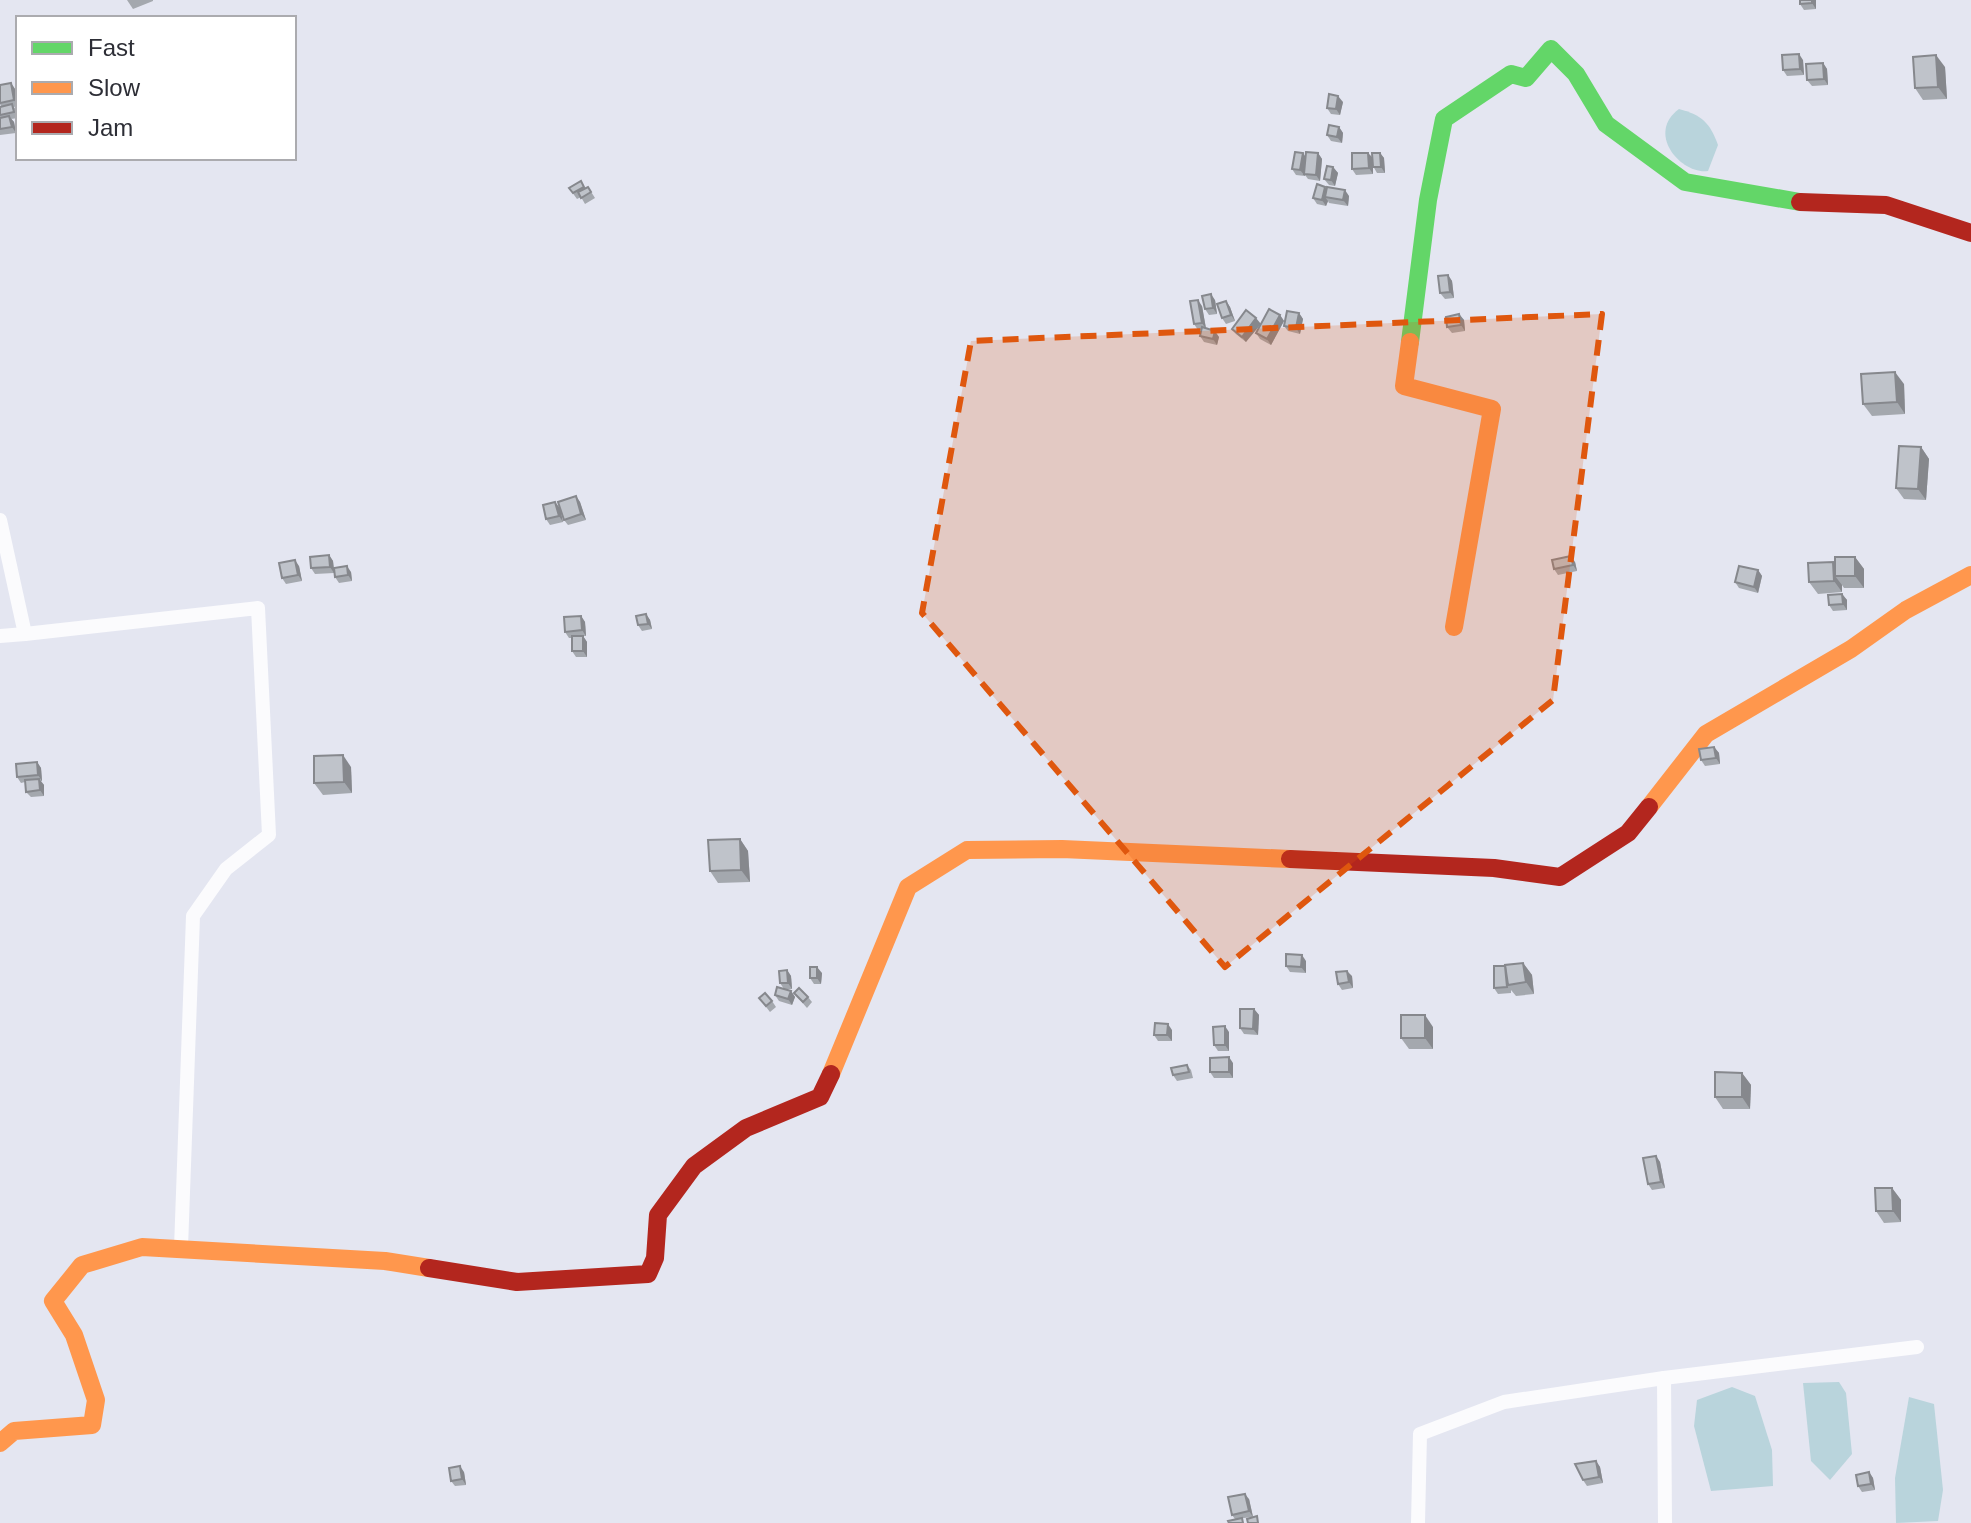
<svg xmlns="http://www.w3.org/2000/svg" width="1971" height="1523" viewBox="0 0 1971 1523" font-family="Helvetica,sans-serif">
<rect width="100%" height="100%" fill="#e4e6f1"/>
<g fill="#b9d4dc">
<path d="M1679 109C1702 115 1710 123 1718 145L1708 171C1682 175 1645 134 1679 109Z"/>
<polygon points="1839,1382 1846,1393 1852,1454 1830,1480 1811,1461 1803,1383"/>
<polygon points="1732,1387 1755,1396 1772,1450 1773,1486 1711,1491 1694,1426 1697,1400"/>
<polygon points="1909,1397 1934,1404 1943,1490 1938,1521 1896,1523 1895,1478"/>
</g>
<g fill="none" stroke-linecap="round" stroke-linejoin="round">
<g stroke="#fbfbfd" stroke-width="14">
<polyline points="0,520 25,634 0,636"/>
<polyline points="25,634 258,608 269,835 226,869 193,916 181,1248"/>
<polyline points="1418,1523 1420,1434 1504,1402 1664,1378"/>
<polyline points="1665,1523 1664,1378 1917,1347"/>
</g>
<polyline stroke="#63d668" stroke-width="18" points="1410,342 1428,200 1444,119 1511,74 1526,78 1551,49 1576,74 1606,124 1685,182 1800,202"/>
<g stroke="#ff974d" stroke-width="18">
<polyline points="1410,342 1404,386 1492,409 1454,627"/>
<polyline points="1649,807 1706,734 1851,649 1906,610 1971,575"/>
<polyline points="831,1074 908,887 967,850 1062,849 1290,859"/>
<polyline points="0,1443 14,1431 92,1425 96,1400 74,1335 53,1301 82,1265 142,1247 385,1261 429,1268"/>
</g>
<g stroke="#b3261e" stroke-width="18">
<polyline points="1800,202 1886,205 1971,233"/>
<polyline points="1290,859 1494,868 1560,877 1628,833 1649,807"/>
<polyline points="429,1268 517,1282 648,1274 655,1258 658,1215 694,1166 746,1128 820,1097 831,1074"/>
</g>
</g>
<g fill="#a4a8ae">
<polygon points="127,0 153,0 153,1 133,9"/>
<polygon points="1816,0 1816,9 1804,10 1800,4"/>
<polygon points="1803,60 1804,75 1787,76 1783,70"/>
<polygon points="1823,63 1827,69 1828,85 1812,86 1807,80"/>
<polygon points="1945,67 1947,99 1923,100 1915,88"/>
<polygon points="11,83 15,89 18,106 14,107 16,110 18,118 11,119 14,122 16,133 0,135 0,107 1,106 0,104 0,85"/>
<polygon points="1343,102 1340,115 1331,114 1327,108"/>
<polygon points="1339,127 1343,133 1342,143 1331,141 1327,135"/>
<polygon points="1303,153 1305,157 1318,153 1322,159 1320,181 1308,179 1305,175 1305,176 1296,175 1292,169"/>
<polygon points="1368,153 1372,158 1380,153 1384,158 1385,173 1377,173 1373,166 1373,174 1356,175 1352,169"/>
<polygon points="1333,167 1338,173 1335,186 1329,185 1324,179"/>
<polygon points="581,181 585,188 588,187 595,198 585,204 581,197 577,199 569,188"/>
<polygon points="1327,189 1349,196 1348,206 1329,203 1328,201 1326,206 1317,204 1313,198"/>
<polygon points="1448,275 1452,281 1454,298 1445,299 1440,293"/>
<polygon points="1215,300 1217,314 1209,315 1205,309"/>
<polygon points="1226,301 1230,307 1235,321 1226,324 1222,318"/>
<polygon points="1202,306 1206,328 1219,337 1217,345 1204,342 1200,336 1201,330 1198,330 1194,324"/>
<polygon points="1299,313 1303,319 1300,334 1288,331 1284,326"/>
<polygon points="1459,314 1464,320 1465,331 1452,333 1447,327"/>
<polygon points="1280,315 1284,321 1271,345 1260,339 1256,333"/>
<polygon points="1256,318 1246,342 1236,334 1232,329"/>
<polygon points="1904,384 1905,414 1872,416 1863,404"/>
<polygon points="1921,447 1929,459 1926,500 1904,499 1896,488"/>
<polygon points="576,496 580,502 586,520 568,525 564,520"/>
<polygon points="560,508 563,522 550,525 546,519"/>
<polygon points="329,555 333,561 334,568 351,572 352,581 339,583 335,577 334,573 315,574 311,568"/>
<polygon points="1855,557 1864,569 1864,588 1844,588 1842,585 1842,592 1818,594 1809,582 1833,562 1835,565"/>
<polygon points="1575,562 1577,571 1558,575 1554,569"/>
<polygon points="299,566 302,581 286,584 282,578"/>
<polygon points="1758,570 1762,576 1758,593 1739,588 1735,582"/>
<polygon points="1842,594 1847,600 1847,610 1833,611 1829,605"/>
<polygon points="646,614 650,620 652,629 642,631 638,625"/>
<polygon points="581,616 585,622 586,636 583,636 587,642 587,657 576,657 572,651 572,638 569,638 565,632"/>
<polygon points="1714,747 1719,753 1720,764 1705,766 1701,760"/>
<polygon points="37,762 41,768 42,781 41,781 44,785 44,796 31,797 26,792 25,782 21,783 17,777"/>
<polygon points="351,767 352,793 323,795 314,783"/>
<polygon points="740,839 748,851 750,882 718,883 710,871"/>
<polygon points="1306,961 1306,973 1290,972 1286,966"/>
<polygon points="1523,963 1532,975 1534,994 1516,996 1511,990 1511,993 1498,994 1494,988 1505,966"/>
<polygon points="787,970 791,976 792,989 784,989 780,983"/>
<polygon points="822,973 821,984 814,984 810,978"/>
<polygon points="1352,976 1353,988 1342,990 1338,984"/>
<polygon points="791,991 795,997 792,1005 779,1001 775,995"/>
<polygon points="794,993 808,997 812,1002 807,1008"/>
<polygon points="759,998 772,1001 776,1007 770,1012"/>
<polygon points="1254,1009 1259,1015 1258,1035 1244,1034 1240,1028"/>
<polygon points="1433,1027 1433,1049 1409,1049 1401,1038"/>
<polygon points="1172,1030 1172,1041 1158,1041 1154,1035"/>
<polygon points="1229,1032 1229,1051 1218,1051 1214,1045"/>
<polygon points="1233,1063 1233,1078 1214,1078 1210,1072"/>
<polygon points="1187,1065 1191,1070 1193,1078 1177,1081 1173,1075"/>
<polygon points="1742,1073 1751,1085 1750,1109 1723,1109 1715,1097"/>
<polygon points="1656,1156 1660,1162 1665,1188 1652,1190 1648,1184"/>
<polygon points="1892,1188 1901,1200 1901,1222 1884,1223 1876,1211"/>
<polygon points="1596,1461 1600,1467 1603,1483 1587,1486 1583,1480"/>
<polygon points="464,1472 466,1485 455,1486 451,1481"/>
<polygon points="1869,1472 1873,1478 1875,1490 1862,1492 1858,1486"/>
<polygon points="1249,1499 1253,1517 1235,1519 1232,1515"/>
</g>
<g fill="#86888d">
<polygon points="1812,0 1816,0 1816,9 1812,3"/>
<polygon points="1799,54 1803,60 1804,75 1800,69"/>
<polygon points="1936,55 1945,67 1947,99 1938,87"/>
<polygon points="1823,63 1827,69 1828,85 1824,79"/>
<polygon points="11,83 15,89 18,106 14,100"/>
<polygon points="1338,96 1343,102 1340,115 1336,109"/>
<polygon points="9,116 14,122 16,133 12,127"/>
<polygon points="1339,127 1343,133 1342,143 1337,137"/>
<polygon points="1303,153 1307,159 1305,176 1300,170"/>
<polygon points="1318,153 1322,159 1320,181 1316,175"/>
<polygon points="1368,153 1373,158 1373,174 1369,168"/>
<polygon points="1380,153 1384,158 1385,173 1381,167"/>
<polygon points="1333,167 1338,173 1335,186 1331,180"/>
<polygon points="1325,187 1329,193 1325,197 1328,201 1326,206 1322,200"/>
<polygon points="1345,190 1349,196 1348,206 1343,200"/>
<polygon points="1448,275 1452,281 1454,298 1450,292"/>
<polygon points="1211,294 1215,300 1217,314 1213,308"/>
<polygon points="1198,300 1202,306 1206,329 1202,323"/>
<polygon points="1226,301 1230,307 1235,321 1231,315"/>
<polygon points="1299,313 1303,319 1300,334 1296,328"/>
<polygon points="1459,314 1464,320 1465,331 1461,325"/>
<polygon points="1280,315 1284,321 1271,345 1267,339"/>
<polygon points="1256,318 1261,324 1246,342 1242,337"/>
<polygon points="1215,331 1219,337 1217,345 1213,339"/>
<polygon points="1895,372 1904,384 1905,414 1897,402"/>
<polygon points="1921,447 1929,459 1926,500 1918,489"/>
<polygon points="576,496 580,502 586,520 581,514"/>
<polygon points="555,502 560,508 563,522 559,516"/>
<polygon points="329,555 333,561 334,573 330,567"/>
<polygon points="1571,556 1575,562 1577,571 1573,565"/>
<polygon points="1855,557 1864,569 1864,588 1855,576"/>
<polygon points="295,560 299,566 302,581 298,575"/>
<polygon points="1833,562 1841,573 1835,576 1842,585 1842,592 1834,581"/>
<polygon points="347,566 351,572 352,581 348,575"/>
<polygon points="1758,570 1762,576 1758,593 1754,587"/>
<polygon points="1842,594 1847,600 1847,610 1843,604"/>
<polygon points="646,614 650,620 652,629 648,624"/>
<polygon points="581,616 585,622 586,636 582,630"/>
<polygon points="583,636 587,642 587,657 583,651"/>
<polygon points="1714,747 1719,753 1720,764 1716,758"/>
<polygon points="343,755 351,767 352,793 344,782"/>
<polygon points="37,762 41,768 42,781 38,775"/>
<polygon points="39,779 44,785 44,796 40,790"/>
<polygon points="740,839 748,851 750,882 741,870"/>
<polygon points="1302,955 1306,961 1306,973 1301,967"/>
<polygon points="1523,963 1532,975 1534,994 1526,982"/>
<polygon points="817,967 822,973 821,984 817,978"/>
<polygon points="787,970 791,976 792,989 788,983"/>
<polygon points="1347,971 1352,976 1353,988 1349,982"/>
<polygon points="791,991 795,997 792,1005 788,999"/>
<polygon points="1254,1009 1259,1015 1258,1035 1253,1029"/>
<polygon points="1425,1015 1433,1027 1433,1049 1425,1038"/>
<polygon points="1168,1024 1172,1030 1172,1041 1167,1035"/>
<polygon points="1225,1026 1229,1032 1229,1051 1225,1045"/>
<polygon points="1229,1057 1233,1063 1233,1078 1229,1072"/>
<polygon points="1742,1073 1751,1085 1750,1109 1742,1097"/>
<polygon points="1656,1156 1660,1162 1665,1188 1661,1182"/>
<polygon points="1892,1188 1901,1200 1901,1222 1893,1211"/>
<polygon points="1596,1461 1600,1467 1603,1483 1599,1477"/>
<polygon points="460,1466 464,1472 466,1485 462,1479"/>
<polygon points="1869,1472 1873,1478 1875,1490 1871,1484"/>
<polygon points="1245,1494 1249,1499 1253,1517 1249,1511"/>
</g>
<g fill="#bfc3ca" stroke="#86888d" stroke-width="2">
<polygon points="1800,0 1812,0 1812,3 1800,4"/>
<polygon points="1799,54 1800,69 1783,70 1782,55"/>
<polygon points="1936,55 1938,87 1915,88 1913,57"/>
<polygon points="1823,63 1824,79 1807,80 1806,64"/>
<polygon points="11,83 14,100 0,103 0,85"/>
<polygon points="1329,94 1338,96 1336,109 1327,108"/>
<polygon points="12,104 14,112 0,115 0,107"/>
<polygon points="9,116 12,127 0,129 0,118"/>
<polygon points="1329,125 1339,127 1337,137 1327,135"/>
<polygon points="1295,152 1303,153 1300,170 1292,169"/>
<polygon points="1306,152 1318,153 1316,175 1304,174"/>
<polygon points="1352,153 1368,153 1369,168 1352,169"/>
<polygon points="1372,153 1380,153 1381,167 1373,167"/>
<polygon points="1327,166 1333,167 1331,180 1324,179"/>
<polygon points="581,181 584,187 573,193 569,188"/>
<polygon points="1317,184 1325,187 1322,200 1313,198"/>
<polygon points="588,187 591,192 581,198 578,192"/>
<polygon points="1327,187 1345,190 1343,200 1325,197"/>
<polygon points="1448,275 1450,292 1440,293 1438,276"/>
<polygon points="1211,294 1213,308 1205,309 1202,296"/>
<polygon points="1198,300 1202,323 1194,324 1190,301"/>
<polygon points="1226,301 1231,315 1222,318 1217,304"/>
<polygon points="1269,309 1280,315 1267,339 1256,333"/>
<polygon points="1246,310 1256,318 1242,337 1232,329"/>
<polygon points="1287,311 1299,313 1296,328 1284,326"/>
<polygon points="1459,314 1461,325 1447,327 1446,317"/>
<polygon points="1202,327 1215,331 1213,339 1200,336"/>
<polygon points="1895,372 1897,402 1863,404 1861,374"/>
<polygon points="1899,446 1921,447 1918,489 1896,488"/>
<polygon points="576,496 581,514 564,520 558,502"/>
<polygon points="555,502 559,516 546,519 543,505"/>
<polygon points="329,555 330,567 311,568 310,557"/>
<polygon points="1571,556 1573,565 1554,569 1552,560"/>
<rect x="1835" y="557" width="20" height="19"/>
<polygon points="295,560 298,575 282,578 279,563"/>
<polygon points="1833,562 1834,581 1809,582 1808,563"/>
<polygon points="347,566 348,575 335,577 334,568"/>
<polygon points="1739,566 1758,570 1754,587 1735,582"/>
<polygon points="1842,594 1843,604 1829,605 1828,595"/>
<polygon points="646,614 648,624 638,625 636,616"/>
<polygon points="581,616 582,630 565,632 564,617"/>
<rect x="572" y="636" width="11" height="15"/>
<polygon points="1714,747 1716,758 1701,760 1699,749"/>
<polygon points="343,755 344,782 314,783 314,756"/>
<polygon points="37,762 38,775 17,777 16,764"/>
<polygon points="39,779 40,790 26,792 25,780"/>
<polygon points="740,839 741,870 710,871 708,840"/>
<polygon points="1286,954 1302,955 1301,967 1286,966"/>
<polygon points="1523,963 1526,982 1508,985 1505,965"/>
<polygon points="1494,966 1505,966 1507,987 1494,988"/>
<rect x="810" y="967" width="7" height="11"/>
<polygon points="787,970 788,983 780,983 779,971"/>
<polygon points="1347,971 1349,982 1338,984 1336,972"/>
<polygon points="777,987 791,991 788,999 775,995"/>
<polygon points="799,988 808,997 803,1002 794,993"/>
<polygon points="765,993 772,1001 766,1006 759,998"/>
<polygon points="1240,1009 1254,1009 1253,1029 1240,1028"/>
<rect x="1401" y="1015" width="24" height="23"/>
<polygon points="1155,1023 1168,1024 1167,1035 1154,1035"/>
<polygon points="1225,1026 1225,1045 1214,1045 1213,1027"/>
<polygon points="1229,1057 1229,1072 1210,1072 1210,1058"/>
<polygon points="1187,1065 1189,1072 1173,1075 1171,1068"/>
<polygon points="1715,1072 1742,1073 1742,1097 1715,1097"/>
<polygon points="1656,1156 1661,1182 1648,1184 1643,1158"/>
<polygon points="1875,1188 1892,1188 1893,1211 1876,1211"/>
<polygon points="1596,1461 1599,1477 1583,1480 1575,1464"/>
<polygon points="460,1466 462,1479 451,1481 449,1468"/>
<polygon points="1869,1472 1871,1484 1858,1486 1856,1475"/>
<polygon points="1245,1494 1249,1511 1232,1515 1228,1497"/>
<polygon points="1257,1516 1258,1523 1248,1523 1247,1519"/>
<polygon points="1242,1518 1243,1523 1229,1523 1228,1521"/>
</g>
<path fill="#df570e" fill-opacity="0.2" stroke="#df570e" stroke-width="6" stroke-dasharray="16 10" stroke-linejoin="round" d="M1602 314 1553 700 1225 967 922 613 971 341Z"/>
<rect x="16" y="16" width="280" height="144" fill="#ffffff" stroke="#ababaf" stroke-width="2"/>
<rect x="32" y="42" width="40" height="12" fill="#63d668" stroke="#ababaf" stroke-width="2"/>
<text x="88" y="56" font-size="24" fill="#2d2e36">Fast</text>
<rect x="32" y="82" width="40" height="12" fill="#ff974d" stroke="#ababaf" stroke-width="2"/>
<text x="88" y="96" font-size="24" fill="#2d2e36">Slow</text>
<rect x="32" y="122" width="40" height="12" fill="#b3261e" stroke="#ababaf" stroke-width="2"/>
<text x="88" y="136" font-size="24" fill="#2d2e36">Jam</text>
</svg>
